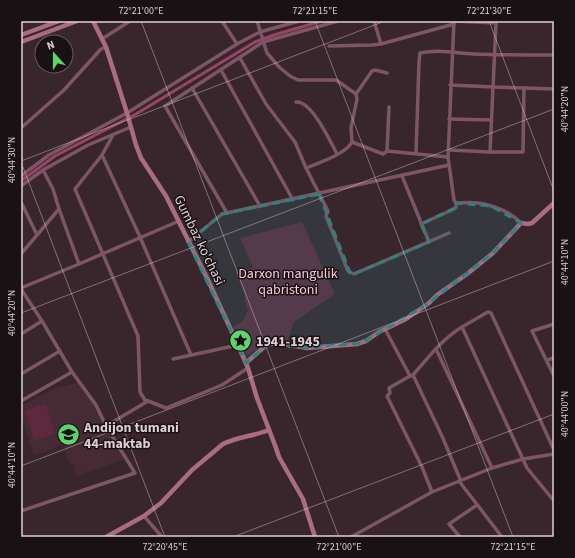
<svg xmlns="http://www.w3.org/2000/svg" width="575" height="558" viewBox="0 0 575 558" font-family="'Source Sans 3',sans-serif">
<rect width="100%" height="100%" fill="#39252c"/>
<polygon fill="#462b35" points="79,382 96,405 125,459 76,476 73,464 70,465 63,444 34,456 21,414 21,406 53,389"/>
<g fill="#5e293f">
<path d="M302 222 335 294 294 322 287 342C265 340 263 344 247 356L233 327 243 321 248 310 245 301 244 292 236 274 253 267 240 238Z"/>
<polygon points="46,404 55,434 34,440 25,410"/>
</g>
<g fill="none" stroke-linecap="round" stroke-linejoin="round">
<polyline stroke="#9a4468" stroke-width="3" points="21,181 55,156 136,114 255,42 274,35 322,21"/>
<g stroke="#7c5664" stroke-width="3.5">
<polyline points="222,21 237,44"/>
<polyline points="257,21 267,53 279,67 290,76 298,80 336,80 356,94 357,99 351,128 352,142"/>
<polyline points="374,21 381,44"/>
<path d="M454 21 448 157 454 200 456 203C463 203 471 202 478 203 493 205 511 212 521 223"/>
<polyline points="102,39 130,21"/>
<polyline points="329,46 372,45 381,44 454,24"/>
<polyline points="240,58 266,104 295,142 306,168"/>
<polyline points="221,70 293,200"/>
<polyline points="450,85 493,87 554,89"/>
<polyline points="192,88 260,206"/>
<polyline points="356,94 372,71 375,70 387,73"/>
<path d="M296 102C312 101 330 141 337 154"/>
<polyline points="449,119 491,120"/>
<polyline points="21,128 64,90 101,49 106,47"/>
<path d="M352 142C346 154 318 163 306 168L328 211 326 216 348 271 354 274 449 233"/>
<polyline points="352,142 383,154 387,151 448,157"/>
<polyline points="449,150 490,152 496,23 454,21"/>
<polyline points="387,151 389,107"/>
<polyline points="490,152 523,152 524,88"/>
<path d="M416 153 419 62 420 53C438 49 455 53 473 54 500 55 527 55 554 55"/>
<polyline points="102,155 140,237 191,355"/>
<polyline points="21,176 49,155 127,113 237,44 260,32 299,21"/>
<polyline points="402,176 429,242"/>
<polyline points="21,186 43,170 88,145 131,127"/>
<polyline points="21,202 37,235"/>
<polyline points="59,209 79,264"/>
<polyline points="227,213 165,106 263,42 338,21"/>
<polyline points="421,224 454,209 456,207 456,203"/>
<polyline points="188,242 222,214 449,165"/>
<polyline points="21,254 59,209 53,189 43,170"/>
<polyline points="21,288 79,264 179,221"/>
<polyline points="21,289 42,321 72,372 96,405 106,426 135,473 21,511"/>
<polyline points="554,324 532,331 554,376"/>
<polyline points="462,327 486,313 488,312 491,313 554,450"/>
<polyline points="385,329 410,376 411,376"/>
<polyline points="21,334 42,321"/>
<polyline points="436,349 492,468"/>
<polyline points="173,359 238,345"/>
<polyline points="547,360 554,358"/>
<polyline points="21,374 60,351"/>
<polyline points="410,376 389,388 390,393 387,396 422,467 432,492"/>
<polyline points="21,401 72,372"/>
<polyline points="148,401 166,408 171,406 222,385 248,368"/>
<polyline points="106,426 148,401 145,400 140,392 138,336 75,189 102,155 113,135"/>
<polyline points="144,516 162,537"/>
<polyline points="351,537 432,492 492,468 523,459 554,454"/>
<polyline points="460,537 449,524 477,505"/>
<path d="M502 537 459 481 460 479 442 436 413 375C428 358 442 339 462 327L527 468 554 501"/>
</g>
<g stroke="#a96c83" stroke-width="4.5">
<polyline points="93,21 106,47 127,113 136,145 141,158 166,196 207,278 238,345 248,368 257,398 276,448 279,457 303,499 315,537"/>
<polyline points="21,35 59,21"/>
<polyline points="21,42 77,21"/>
<polyline points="246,363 264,347 269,344 284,344 307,348 357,344 366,341 379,332 406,319 429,303 437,295 467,274 493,253 521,223 528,224 532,223 554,203"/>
<path d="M106 537 144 516 161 503 192 470 223 444C237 437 254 436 269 430"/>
</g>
</g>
<path fill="#2e837d" fill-opacity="0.2" stroke="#2e837d" stroke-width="3" stroke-dasharray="8 5" stroke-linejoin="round" d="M319 194 351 275 429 242 421 224 457 207 456 203 491 206 521 223 493 253 429 303 362 343 307 348 269 344 246 363 188 242 222 214Z"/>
<path fill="none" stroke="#ddcfd4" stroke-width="1" stroke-opacity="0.45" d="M141 21 339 537M315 21 513 537M489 21 554 191M21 161 385 21M21 162 165 537M21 313 554 109M21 466 554 261M233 537 554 414"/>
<defs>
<symbol id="sight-disc" viewBox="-11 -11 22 22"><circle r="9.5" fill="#5dd56c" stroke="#1a1114"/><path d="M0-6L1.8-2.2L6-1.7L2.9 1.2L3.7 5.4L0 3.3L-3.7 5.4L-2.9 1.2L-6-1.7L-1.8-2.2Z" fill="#111"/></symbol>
<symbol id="school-disc" viewBox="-11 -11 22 22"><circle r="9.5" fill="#5dd56c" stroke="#1a1114"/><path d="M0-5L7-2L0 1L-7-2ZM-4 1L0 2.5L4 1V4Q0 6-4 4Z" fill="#111"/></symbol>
</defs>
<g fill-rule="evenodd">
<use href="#sight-disc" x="228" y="328" width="25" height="25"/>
<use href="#school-disc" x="56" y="422" width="25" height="25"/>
</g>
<g text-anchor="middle" stroke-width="3" stroke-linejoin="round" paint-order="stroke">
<g font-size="14" fill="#ddcfd4" stroke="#1a1114">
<text transform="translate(200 240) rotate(64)" y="5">Gumbaz ko'chasi</text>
</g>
<g font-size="14" fill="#fbc9da" stroke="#1a1114">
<text x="288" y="278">Darxon mangulik<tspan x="288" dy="16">qabristoni</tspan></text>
</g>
<g font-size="14" font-weight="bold" fill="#ddcfd4" stroke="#1a1114" text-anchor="start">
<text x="256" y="346">1941-1945</text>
<text x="84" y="432">Andijon tumani<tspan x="84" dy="16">44-maktab</tspan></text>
</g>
</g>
<rect width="575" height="558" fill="none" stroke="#1a1114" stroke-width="44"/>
<g transform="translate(54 54) rotate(339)"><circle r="19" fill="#1a1114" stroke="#685d61"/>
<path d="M0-3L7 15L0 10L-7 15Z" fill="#5dd56c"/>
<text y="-6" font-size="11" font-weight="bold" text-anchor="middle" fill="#ddcfd4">N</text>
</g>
<rect x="22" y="22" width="531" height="514" fill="none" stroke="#ddcfd4" stroke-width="1.5"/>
<g font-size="10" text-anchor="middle" fill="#ddcfd4">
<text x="141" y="14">72°21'00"E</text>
<text x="315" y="14">72°21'15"E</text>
<text x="489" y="14">72°21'30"E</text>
<text transform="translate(564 109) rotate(-90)" y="4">40°44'20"N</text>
<text transform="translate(11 160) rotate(-90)" y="4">40°44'30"N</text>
<text transform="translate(564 262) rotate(-90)" y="4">40°44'10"N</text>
<text transform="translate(11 313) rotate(-90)" y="4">40°44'20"N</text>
<text transform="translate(564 414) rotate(-90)" y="4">40°44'00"N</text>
<text transform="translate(11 465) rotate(-90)" y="4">40°44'10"N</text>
<text x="165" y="550">72°20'45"E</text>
<text x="339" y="550">72°21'00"E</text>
<text x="513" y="550">72°21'15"E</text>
</g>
</svg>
